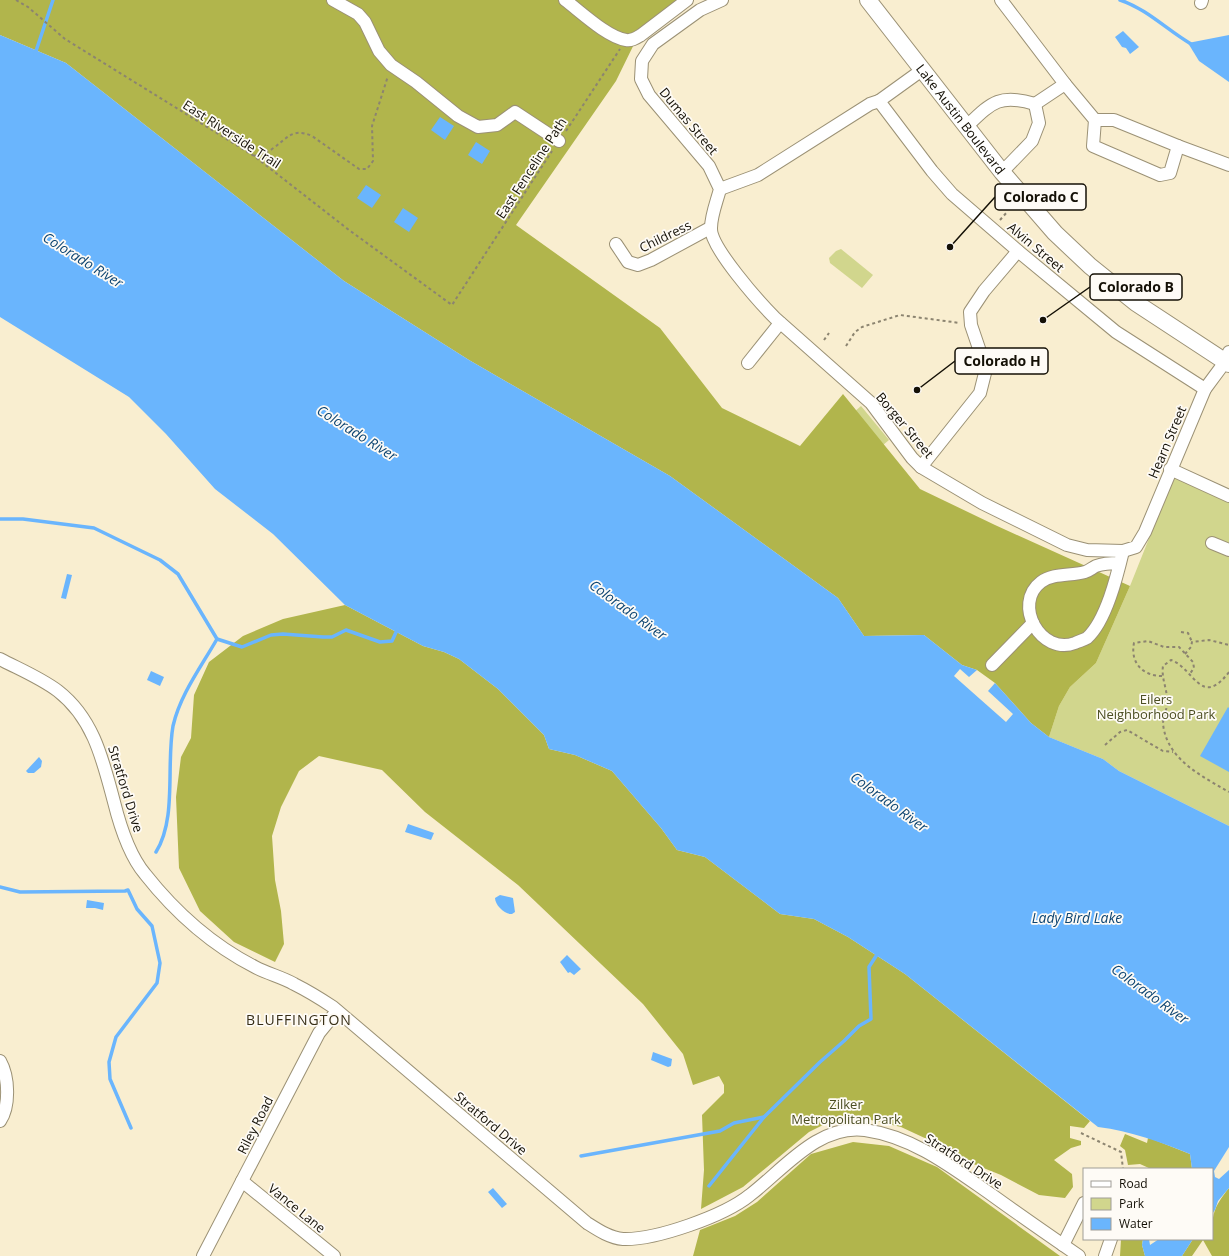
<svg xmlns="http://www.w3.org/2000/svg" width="1229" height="1256" viewBox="0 0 1229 1256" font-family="'Open Sans',sans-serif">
<rect width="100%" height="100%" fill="#f9eed0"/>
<g fill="#d1d68d">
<polygon points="841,249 873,275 862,288 830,263 829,258 836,251"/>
<polygon points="861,406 889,440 864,461 836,428"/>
<polygon points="1174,476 1229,500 1229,826 1119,771 1103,759 1049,737 1059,706 1070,687 1096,663 1130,586"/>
</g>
<g fill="#b1b54c">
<polygon points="0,0 688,0 639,34 616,81 516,225 660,328 722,408 800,446 843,394 920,489 995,525 1130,586 1096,663 1070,687 1059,706 1049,737 1031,723 995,683 977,670 962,665 924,635 864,636 838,598 670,476 469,360 344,281 66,63 0,35"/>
<polygon points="345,605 423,646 444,652 459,659 498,689 544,735 549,749 575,755 612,771 661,828 677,850 705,857 780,914 814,919 848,937 905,974 1090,1121 1084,1128 1070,1126 1070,1138 1081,1141 1081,1145 1071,1148 1054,1160 1072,1174 1073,1187 1065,1198 1039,1195 1001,1175 961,1159 929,1140 901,1127 871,1120 848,1119 829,1122 809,1132 743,1187 701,1209 704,1170 702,1115 724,1093 724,1085 719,1076 693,1085 683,1054 643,1004 518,885 425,812 382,770 319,756 299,771 281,807 272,836 275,880 281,911 284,944 275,962 234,942 200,911 179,868 176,797 181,757 191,738 194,695 209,662 243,636 283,619"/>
<polygon points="1125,1134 1147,1143 1148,1138 1152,1139 1190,1154 1192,1169 1151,1169 1140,1164 1128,1165 1125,1150 1120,1146"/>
<polygon points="853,1142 889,1146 937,1167 1060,1256 693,1256 700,1230 735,1216 757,1202 811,1154"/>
<path d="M1229 1188V1256H1212L1203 1240 1192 1256H1182L1193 1239H1212C1212 1214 1213 1208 1229 1188Z"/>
<polygon points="1121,1239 1143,1239 1142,1245 1145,1256 1120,1256"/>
</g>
<g fill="#6ab5fd">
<polygon points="1123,31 1139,47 1130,54 1126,48 1122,47 1115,37"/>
<path d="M0 35 66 63 344 281 469 360 670 476 838 598 864 636 924 635 962 665 977 670 969 677 960 669 954 676 1006 722 1013 714 988 691 995 683 1031 723 1049 737 1103 759 1119 771 1229 826V1147L1214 1171 1215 1177 1219 1179 1229 1170V1188L1218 1201 1215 1210 1212 1214V1169H1192L1190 1154C1160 1142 1131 1131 1098 1127L905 974 848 937 814 919 780 914 705 857 677 850 661 828 612 771 575 755 549 749 544 735 498 689 459 659 444 652 423 646 345 605 273 534 215 489 166 434 129 397 0 317Z"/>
<polygon points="1229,35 1229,82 1199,61 1188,43"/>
<polygon points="440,117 454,126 445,140 431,130"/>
<polygon points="476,142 490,151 482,164 468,155"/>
<polygon points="366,185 381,195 372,208 357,198"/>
<polygon points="403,208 418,218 409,232 394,222"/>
<polygon points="67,574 72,575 66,599 61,598"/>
<polygon points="151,671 164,677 160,686 147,680"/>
<polygon points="1228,707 1229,708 1229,772 1200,756"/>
<polygon points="39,757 42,761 41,767 34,773 28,773 26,771"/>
<polygon points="408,824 434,833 431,840 405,832"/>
<path d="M500 895 513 898 515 912 512 914C505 915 495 905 495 898Z"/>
<polygon points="87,900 104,903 103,910 95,908 86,908"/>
<polygon points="567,955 581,969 574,975 570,972 568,973 560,962"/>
<polygon points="653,1052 672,1059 671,1066 668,1067 651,1060"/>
<polygon points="493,1188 507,1204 502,1208 488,1192"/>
<polygon points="1143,1239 1149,1239 1150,1245 1159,1239 1193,1239 1182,1256 1145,1256 1142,1245"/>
</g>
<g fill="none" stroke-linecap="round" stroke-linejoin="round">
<g stroke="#6ab5fd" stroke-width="3.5">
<path d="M1120 0C1147 9 1167 30 1191 44"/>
<polyline points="35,54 53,0"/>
<polyline points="0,519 23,519 94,528 160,560 178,574 217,639 242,647 271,635 283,634 323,637 332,637 346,630 380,642 392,641 398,628"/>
<path d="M156 852C177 819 166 765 173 726 180 695 201 667 217 639"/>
<polyline points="0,887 20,892 125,891 128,890 137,909 152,926 160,963 157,983 116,1037 109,1062 110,1079 131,1128"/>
<polyline points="581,1156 720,1131 734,1123 764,1117 820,1062 844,1041 859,1026 871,1019 869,967 878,953"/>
<polyline points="709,1186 764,1117"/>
</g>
<defs>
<g id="minor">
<polyline points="333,0 358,14 365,22 379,51 391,65 416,82 458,116 478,127 497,125 515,112 559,141"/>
<path d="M565 0C581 12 607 37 626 40 632 41 636 38 641 35L687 0"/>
<path d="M722 0 700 10 653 44 642 61 641 79 649 95 709 166 720 189C717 201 711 215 711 228 710 247 760 303 775 318L871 403 912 458 921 467 982 503 1067 545 1087 550 1123 551 1136 547 1145 532 1205 389 1225 362 1229 352"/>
<polyline points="1001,0 1065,84 1035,104"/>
<polyline points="1201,3 1202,0"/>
<polyline points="922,70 879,101 932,171 952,194 1018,251 1116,332 1205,389"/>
<polyline points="1065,84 1095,120 1093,146 1160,175 1170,173 1178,146 1114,120 1095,120"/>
<path d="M966 127C991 103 999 93 1035 104"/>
<polyline points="1178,146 1229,165"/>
<polyline points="1002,172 1032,141 1039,123 1035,104"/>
<polyline points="720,189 758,175 870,104 879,101"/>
<polyline points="616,244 628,262 638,265 651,260 710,228"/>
<polyline points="748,363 780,323"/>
<polyline points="921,467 980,393 986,369 971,325 970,312 984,291 1018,251"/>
<polyline points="1170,469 1229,496"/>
<polyline points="1212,543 1229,550"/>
<path d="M1120 563C1112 563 1104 563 1096 566 1092 568 1089 571 1085 572 1071 576 1053 573 1041 582 1012 604 1041 656 1075 643 1079 641 1084 640 1087 638 1106 621 1117 576 1123 551"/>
<path d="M0 659C19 669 41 678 58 691 94 719 103 761 114 802 120 826 129 855 145 874 175 912 212 945 255 967 268 974 282 977 294 984 308 991 321 999 333 1007L587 1223C598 1230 610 1238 623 1239 656 1240 724 1216 750 1195 783 1170 818 1124 865 1130 914 1137 953 1168 992 1195 1021 1216 1050 1236 1079 1256"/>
<polyline points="992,665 1033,623"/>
<path d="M0 1061C9 1077 10 1106 0 1121"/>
<polyline points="242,1181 334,1256"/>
<polyline points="1063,1245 1084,1203"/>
<polyline points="203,1256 319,1033 337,1011"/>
<polyline points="1105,1256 1111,1239"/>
</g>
<g id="major">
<path id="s1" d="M868 0 1002 172 1055 233 1090 266 1136 303 1229 364"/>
</g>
</defs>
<use href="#minor" stroke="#9b9175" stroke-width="14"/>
<use href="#major" stroke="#9b9175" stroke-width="18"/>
<g stroke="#8c8470" stroke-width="2" stroke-dasharray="3 3" stroke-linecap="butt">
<polyline points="16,0 28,7 65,39 254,156 349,230 452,305 552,151"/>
<polyline points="566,131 620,49"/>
<path d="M254 156C260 154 267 153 272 149 287 139 292 127 312 136L359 169H367L373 161 372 126 388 76"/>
<polyline points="1000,220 1008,211"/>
<polyline points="824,340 829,333"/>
<polyline points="846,346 855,332 862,327 900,315 960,323"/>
<polyline points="1181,632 1188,633 1192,642"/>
<polyline points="1185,654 1191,647 1192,642 1209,640 1229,645"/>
<path d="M1229 672C1201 709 1194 668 1171 660L1163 666C1161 679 1168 690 1167 703 1167 710 1163 717 1163 724 1167 760 1202 776 1229 792"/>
<path d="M1162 676C1143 676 1130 663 1134 643L1148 641 1164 647H1179L1193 662 1194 668 1189 675"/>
<polyline points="1105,745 1120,732 1127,730 1163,751 1173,752"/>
<polyline points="1081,1133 1121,1152 1123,1169"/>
</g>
<use href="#minor" stroke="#fff" stroke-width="12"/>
<use href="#major" stroke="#fff" stroke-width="16"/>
</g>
<g text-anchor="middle" stroke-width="3.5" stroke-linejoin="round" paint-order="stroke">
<g font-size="13" fill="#141006" stroke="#fefbf6">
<text dy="5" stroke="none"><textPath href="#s1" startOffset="151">Lake Austin Boulevard</textPath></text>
<text transform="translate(689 121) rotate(50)" y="5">Dumas Street</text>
<text transform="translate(232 134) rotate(33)" y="5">East Riverside Trail</text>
<text transform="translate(531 168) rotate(-57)" y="5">East Fenceline Path</text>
<text transform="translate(665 236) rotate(-26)" y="5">Childress</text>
<text transform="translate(1036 247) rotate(40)" y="5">Alvin Street</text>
<text transform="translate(905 425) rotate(50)" y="5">Borger Street</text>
<text transform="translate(1167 442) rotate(-67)" y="5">Hearn Street</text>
<text transform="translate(126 789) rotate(73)" y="5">Stratford Drive</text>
<text transform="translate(491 1123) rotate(40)" y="5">Stratford Drive</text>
<text transform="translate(255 1125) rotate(-63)" y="5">Riley Road</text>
<text transform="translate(964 1161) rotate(33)" y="5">Stratford Drive</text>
<text transform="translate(297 1208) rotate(39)" y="5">Vance Lane</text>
</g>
<g font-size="13" fill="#4c4e22" stroke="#fefbf6">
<text x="1156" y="704">Eilers<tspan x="1156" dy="15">Neighborhood Park</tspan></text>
<text x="846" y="1109">Zilker<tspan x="846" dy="15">Metropolitan Park</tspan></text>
</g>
<g font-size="14" font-style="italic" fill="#0d4572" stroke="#fefbf6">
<text transform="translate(83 260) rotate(32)" y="5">Colorado River</text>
<text transform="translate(357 433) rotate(32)" y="5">Colorado River</text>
<text transform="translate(628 610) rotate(36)" y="5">Colorado River</text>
<text transform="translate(889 802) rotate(36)" y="5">Colorado River</text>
<text x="1077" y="923">Lady Bird Lake</text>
<text transform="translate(1150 994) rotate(36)" y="5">Colorado River</text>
</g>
<g font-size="14" letter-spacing="1" fill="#372e16" stroke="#fefbf6">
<text x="299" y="1025">BLUFFINGTON</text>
</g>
</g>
<path fill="none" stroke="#141006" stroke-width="1.5" d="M950 247L995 197M1043 320L1090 287M917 390L955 361"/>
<g fill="#141006" stroke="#fefbf6" stroke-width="1.5">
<circle cx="950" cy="247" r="4"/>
<circle cx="1043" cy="320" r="4"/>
<circle cx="917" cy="390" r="4"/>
</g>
<g fill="#fefbf6" stroke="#141006" stroke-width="1.5">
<rect x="995" y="184" width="91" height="26" rx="4"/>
<rect x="1090" y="274" width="92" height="26" rx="4"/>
<rect x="955" y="348" width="93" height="26" rx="4"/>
</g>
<g font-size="14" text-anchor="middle" font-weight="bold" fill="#141006">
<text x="1041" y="202">Colorado C</text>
<text x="1136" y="292">Colorado B</text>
<text x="1002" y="366">Colorado H</text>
</g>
<rect x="1083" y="1168" width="130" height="72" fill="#fefbf6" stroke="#a09d96"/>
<rect x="1091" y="1181" width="20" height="6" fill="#ffffff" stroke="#a09d96"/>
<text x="1119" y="1188" font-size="12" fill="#141006">Road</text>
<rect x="1091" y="1198" width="20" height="12" fill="#d1d68d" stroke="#a09d96"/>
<text x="1119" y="1208" font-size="12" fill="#141006">Park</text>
<rect x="1091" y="1218" width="20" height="12" fill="#6ab5fd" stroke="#a09d96"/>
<text x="1119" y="1228" font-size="12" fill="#141006">Water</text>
</svg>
